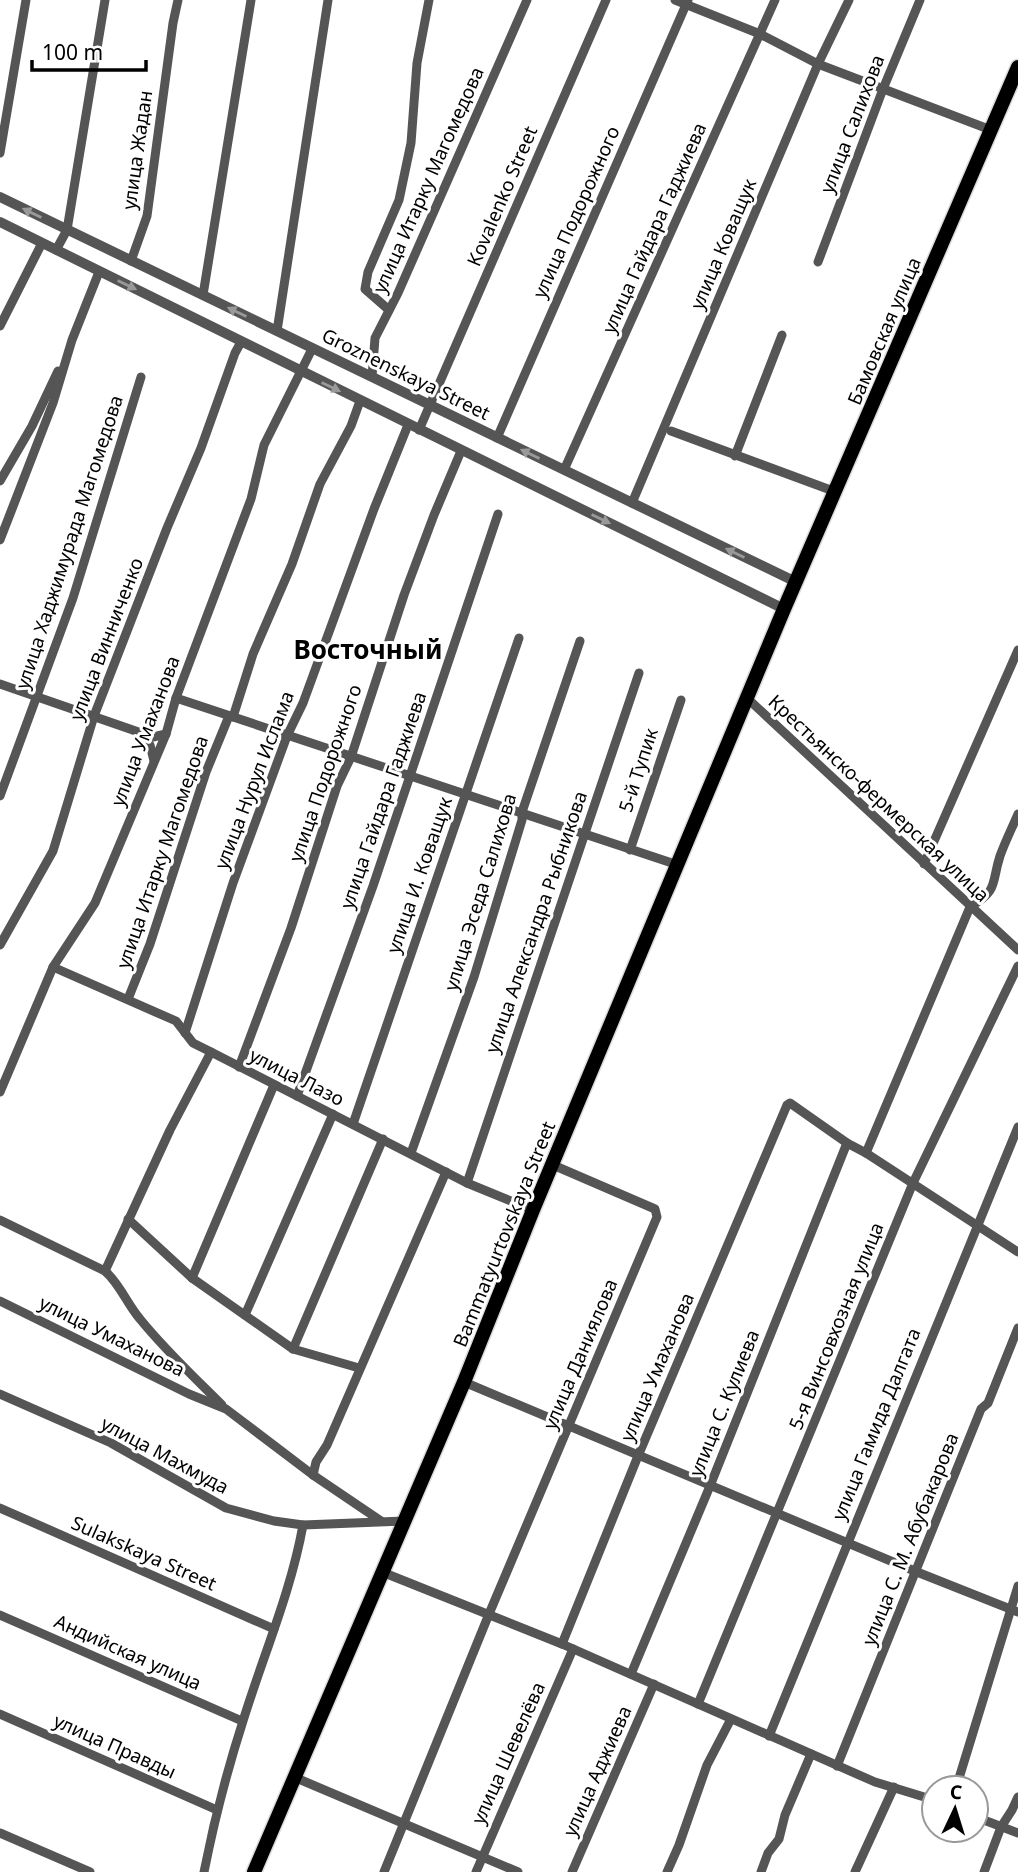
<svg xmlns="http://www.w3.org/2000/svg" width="1018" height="1872" viewBox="0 0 1018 1872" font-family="'Noto Sans',sans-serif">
<rect width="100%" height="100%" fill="#fff"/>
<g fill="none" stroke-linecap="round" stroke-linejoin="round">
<defs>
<polyline id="trunk" points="254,1872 464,1382 533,1210 784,609 1018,67"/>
</defs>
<use href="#trunk" stroke="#dbdbdb" stroke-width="17"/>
<g stroke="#555" stroke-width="9">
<polyline points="675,0 760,34 818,64 991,130"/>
<polyline points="0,153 26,0"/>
<polyline points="56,250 67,230 105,0"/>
<polyline points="131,261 147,216 173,23 178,0"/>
<polyline points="818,262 883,89 920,0"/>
<polyline points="203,295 251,0"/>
<polyline points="389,310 365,289 368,272 399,200 411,143 417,63 429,0"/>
<polyline points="0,326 42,243"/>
<polyline points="277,331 328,0"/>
<polyline points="372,377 375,338 398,293 527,0"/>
<polyline points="419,430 606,0"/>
<polyline points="671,431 836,492"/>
<polyline points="497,438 688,0"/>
<polyline points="735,456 782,335"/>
<polyline points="564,470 775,0"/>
<polyline points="0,481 32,426 58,371"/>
<polyline points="632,503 818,64 849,0"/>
<polyline points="0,540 53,403 72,340 99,272"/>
<polyline points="0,684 153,737 166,734"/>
<polyline points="176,698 678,865"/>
<polyline points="748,699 1018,950"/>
<polyline points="233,717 253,654 292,564 320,484 351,426 360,401"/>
<polyline points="140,734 150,745 154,761"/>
<polyline points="0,796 73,598 141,377"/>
<polyline points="630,850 681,700"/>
<polyline points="924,864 1018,650"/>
<polyline points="0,945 53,851 94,716 167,528 201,448 235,353 241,342"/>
<polyline points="53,967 176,1021 193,1043 211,1052 467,1183 533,1210"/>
<polyline points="128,999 150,944 206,772 229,716"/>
<polyline points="185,1033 233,883 287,736 303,703 374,509 408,425"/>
<polyline points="239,1067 291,928 337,786 351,757 404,595 434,515 461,451"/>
<polyline points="0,1092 53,967 95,903 166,734 176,698 251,499 264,445 312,349"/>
<polyline points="297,1096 373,886 498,514"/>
<polyline points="353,1124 519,638"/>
<polyline points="411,1153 474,977 522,820 522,812 580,641"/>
<path d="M866 1153 970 907C999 890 991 884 1000 856 1005 842 1012 828 1018 814"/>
<polyline points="467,1183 639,673"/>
<polyline points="128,1219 192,1278 293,1349 359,1368"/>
<path d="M0 1220 105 1271C120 1284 127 1304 140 1319 165 1350 194 1377 222 1405"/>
<polyline points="105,1271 170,1130 211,1052"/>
<polyline points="192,1278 274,1085"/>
<polyline points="0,1301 189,1394 226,1409 313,1475 381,1521"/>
<polyline points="245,1315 333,1114"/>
<polyline points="293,1349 383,1139"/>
<polyline points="464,1382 917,1572 1018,1612"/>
<polyline points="0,1394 111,1443 226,1508 274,1521 303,1525 404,1521"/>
<polyline points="313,1475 316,1462 327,1445 446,1172"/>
<polyline points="0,1508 274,1629"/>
<polyline points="382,1572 562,1644 875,1782 934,1800"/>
<polyline points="0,1615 242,1721"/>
<polyline points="562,1644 638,1456 787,1105 790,1103 847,1143 866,1153 1018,1252"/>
<polyline points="631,1674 710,1486 847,1143"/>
<polyline points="698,1704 913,1183 1018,966"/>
<polyline points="0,1714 217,1810"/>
<polyline points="769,1736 1018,1127"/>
<polyline points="837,1766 981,1409 988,1403 1018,1328"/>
<polyline points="294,1777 518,1872"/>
<polyline points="956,1788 1018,1586"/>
<polyline points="976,1817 1018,1833"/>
<polyline points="0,1833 90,1872"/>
<path d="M204 1872C214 1821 227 1771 243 1721 263 1656 291 1592 303 1525"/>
<polyline points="384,1872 489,1614 657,1217 655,1209 553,1165"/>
<polyline points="476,1872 573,1649"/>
<polyline points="572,1872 654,1684"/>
<polyline points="667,1872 679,1845 707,1765 731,1719"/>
<polyline points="761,1872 768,1853 779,1839 785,1815 811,1754"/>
<polyline points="855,1872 894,1787"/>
<polyline points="984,1872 1001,1827 1012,1810 1018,1797"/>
</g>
<g stroke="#555" stroke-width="10">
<polyline points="0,197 796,582"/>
<polyline points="0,222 784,609"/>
</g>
<use href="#trunk" stroke="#000" stroke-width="14"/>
</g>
<defs><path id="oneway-solid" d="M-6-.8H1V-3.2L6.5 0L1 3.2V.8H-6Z" transform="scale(1.75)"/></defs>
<g fill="#999">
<use href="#oneway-solid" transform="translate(32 213) rotate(-154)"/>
<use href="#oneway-solid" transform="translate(127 285) rotate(26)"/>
<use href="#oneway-solid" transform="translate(237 312) rotate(-154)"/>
<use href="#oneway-solid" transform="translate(331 387) rotate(26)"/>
<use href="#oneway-solid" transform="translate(530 454) rotate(-154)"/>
<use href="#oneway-solid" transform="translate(601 519) rotate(26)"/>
<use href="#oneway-solid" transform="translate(735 553) rotate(-154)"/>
</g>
<g text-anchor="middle" stroke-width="6" stroke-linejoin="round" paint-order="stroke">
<g font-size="19" fill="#000" stroke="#fff">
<text transform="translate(852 124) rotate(-69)" y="7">улица Салихова</text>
<text transform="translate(137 150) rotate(-82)" y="7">улица Жадан</text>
<text transform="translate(428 180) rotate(-66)" y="7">улица Итарку Магомедова</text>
<text transform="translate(502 196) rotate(-67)" y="7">Kovalenko Street</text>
<text transform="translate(576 212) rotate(-66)" y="7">улица Подорожного</text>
<text transform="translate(654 228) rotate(-66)" y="7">улица Гайдара Гаджиева</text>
<text transform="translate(723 244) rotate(-67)" y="7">улица Коващук</text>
<text transform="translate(884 331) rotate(-67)" y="7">Бамовская улица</text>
<text transform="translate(406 374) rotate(26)" y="7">Groznenskaya Street</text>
<text transform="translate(69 542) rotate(-72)" y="7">улица Хаджимурада Магомедова</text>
<text transform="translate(106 639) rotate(-69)" y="7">улица Винниченко</text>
<text transform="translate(145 731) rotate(-69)" y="7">улица Умаханова</text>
<text transform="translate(638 770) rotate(-72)" y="7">5-й Тупик</text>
<text transform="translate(325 773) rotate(-71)" y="7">улица Подорожного</text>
<text transform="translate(254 780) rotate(-69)" y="7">улица Нурул Ислама</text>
<text transform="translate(879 798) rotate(43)" y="7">Крестьянско-фермерская улица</text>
<text transform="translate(383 800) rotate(-71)" y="7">улица Гайдара Гаджиева</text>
<text transform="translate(162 852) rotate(-71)" y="7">улица Итарку Магомедова</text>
<text transform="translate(419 875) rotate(-71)" y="7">улица И. Коващук</text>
<text transform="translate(480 892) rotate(-73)" y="7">улица Эседа Салихова</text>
<text transform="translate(536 922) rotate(-71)" y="7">улица Александра Рыбникова</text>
<text transform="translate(297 1077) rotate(27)" y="7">улица Лазо</text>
<text transform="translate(504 1234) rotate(-68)" y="7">Bammatyurtovskaya Street</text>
<text transform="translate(836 1326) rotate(-68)" y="7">5-я Винсовхозная улица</text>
<text transform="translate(112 1336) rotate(26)" y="7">улица Умаханова</text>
<text transform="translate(580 1354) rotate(-67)" y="7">улица Даниялова</text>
<text transform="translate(657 1367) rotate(-67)" y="7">улица Умаханова</text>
<text transform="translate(724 1403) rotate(-68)" y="7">улица С. Кулиева</text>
<text transform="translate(876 1424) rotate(-68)" y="7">улица Гамида Далгата</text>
<text transform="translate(165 1455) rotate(28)" y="7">улица Махмуда</text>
<text transform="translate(910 1539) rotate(-68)" y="7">улица С. М. Абубакарова</text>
<text transform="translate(144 1553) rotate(24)" y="7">Sulakskaya Street</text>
<text transform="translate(128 1652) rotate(24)" y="7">Андийская улица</text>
<text transform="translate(115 1746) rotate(24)" y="7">улица Правды</text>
<text transform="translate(508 1753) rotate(-66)" y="7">улица Шевелёва</text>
<text transform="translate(597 1771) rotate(-66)" y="7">улица Аджиева</text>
</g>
<g font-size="26" font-weight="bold" fill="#000" stroke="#fff">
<text x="368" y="659">Восточный</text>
</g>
</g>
<g transform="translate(955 1809) rotate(4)"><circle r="33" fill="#ffffff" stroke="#999999" stroke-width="2"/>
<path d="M0-5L12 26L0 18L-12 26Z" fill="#000000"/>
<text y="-10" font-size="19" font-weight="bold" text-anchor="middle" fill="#000000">С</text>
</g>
<path d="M32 60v10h114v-10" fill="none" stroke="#000000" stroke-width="3.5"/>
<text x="42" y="60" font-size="21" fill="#000000" stroke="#ffffff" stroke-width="5" paint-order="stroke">100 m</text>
</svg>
